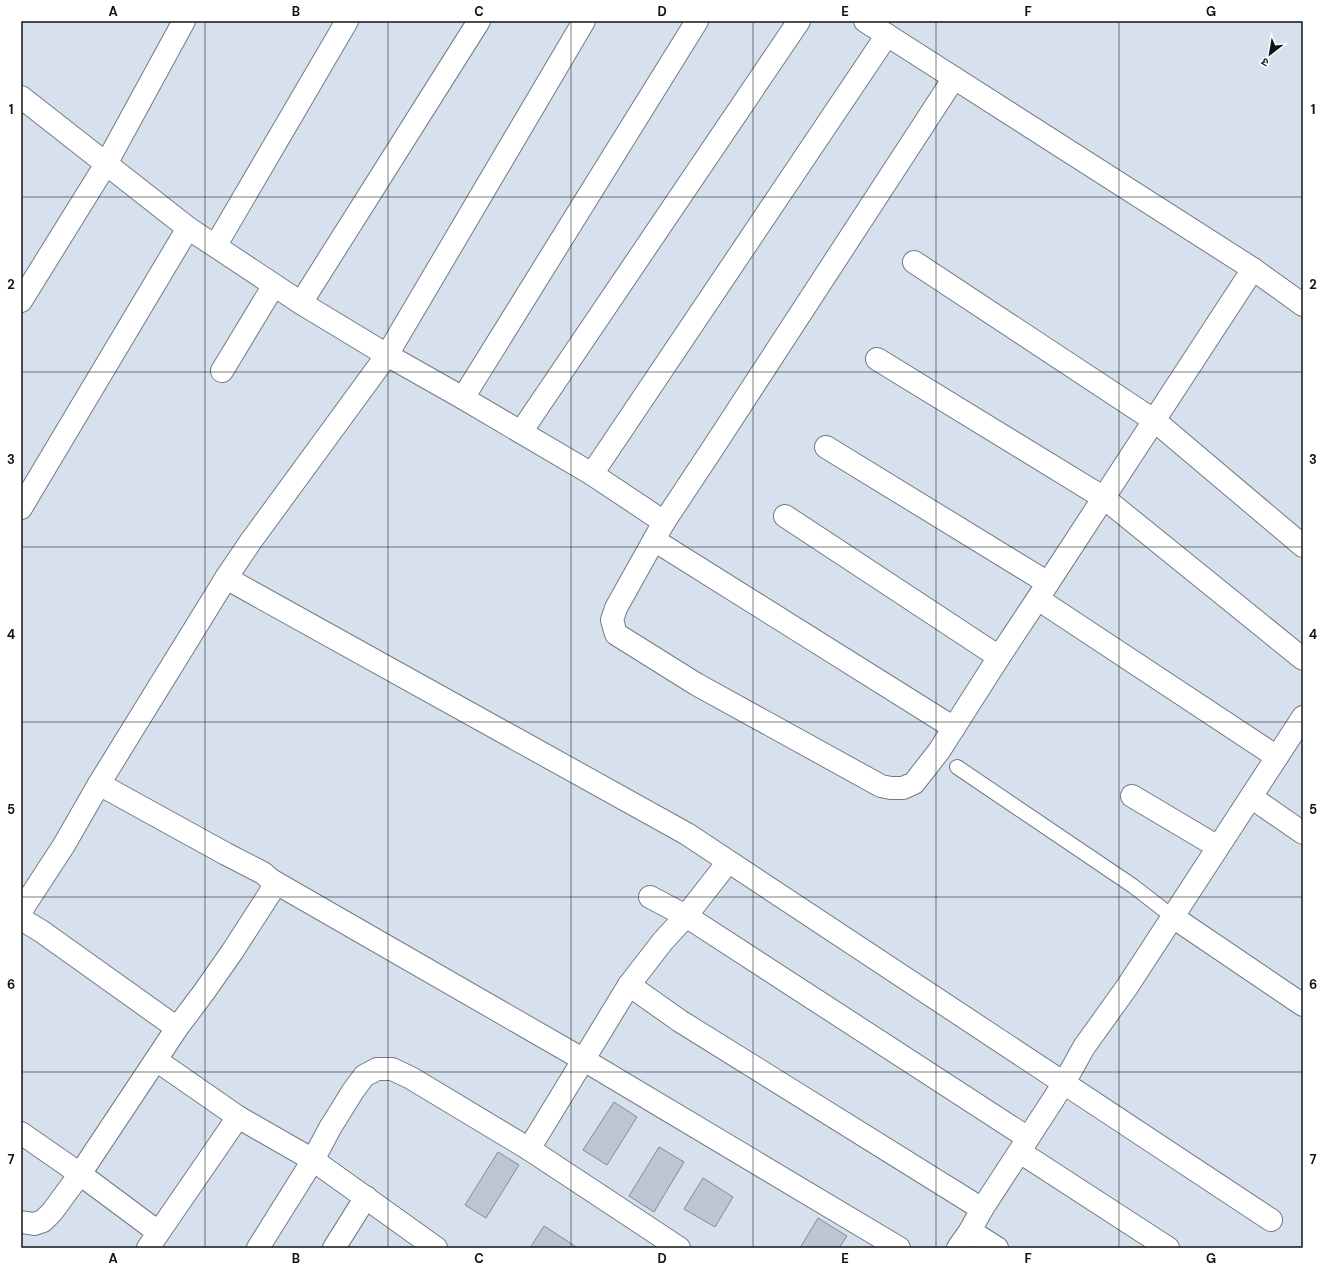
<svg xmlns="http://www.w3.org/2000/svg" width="1324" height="1269" viewBox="0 0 1324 1269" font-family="'DM Sans','Noto Sans Devanagari',sans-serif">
<rect width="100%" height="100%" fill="#d7e1ee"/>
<g fill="#bcc6d2" stroke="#818a96">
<polygon points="614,1102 637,1117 607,1165 583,1150"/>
<polygon points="659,1147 684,1162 654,1212 629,1196"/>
<polygon points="498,1152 519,1165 486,1218 465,1205"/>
<polygon points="703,1178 733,1197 715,1227 684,1209"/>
<polygon points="818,1218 847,1236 839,1248 800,1248"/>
<polygon points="544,1226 578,1248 530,1248"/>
</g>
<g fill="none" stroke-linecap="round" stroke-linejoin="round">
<defs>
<polyline id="lane" points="957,767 1133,886 1173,917"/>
<g id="street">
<polyline points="865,21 1253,269 1303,305"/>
<polyline points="954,78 711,451 664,522 616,608 612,620 616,634 696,684 881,786 891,788 903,788 914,783 939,751 999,657 1048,583 1253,269"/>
<polyline points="21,97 188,228 301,303 387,355 463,398 592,474 664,522"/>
<polyline points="216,245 347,21"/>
<polyline points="914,262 1155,421 1303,546"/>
<polyline points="21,301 106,164 184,21"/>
<polyline points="301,303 479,21"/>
<polyline points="877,359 1104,498 1303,659"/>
<polyline points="222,371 274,285"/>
<polyline points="463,398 697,21"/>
<polyline points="521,432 799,21"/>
<polyline points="826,447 1048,583"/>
<polyline points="592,474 887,35"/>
<polyline points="21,508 188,228"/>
<polyline points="785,516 999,657"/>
<polyline points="654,540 954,728"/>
<polyline points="226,578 687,834 1271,1220"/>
<polyline points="1038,599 1277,757"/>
<polyline points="1132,796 1218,847"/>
<polyline points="1251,797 1303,833"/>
<polyline points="271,880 584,1060 899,1248"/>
<polyline points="650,897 686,916 1028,1138"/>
<polyline points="21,911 64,845 99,784 226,578 251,541 387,355 584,21"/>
<polyline points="1173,917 1303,1005"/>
<polyline points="21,919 41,931 177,1028"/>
<polyline points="629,985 680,1021 982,1209"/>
<polyline points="156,1060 238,1117 313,1160 436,1248"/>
<polyline points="21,1133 80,1174 158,1232"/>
<polyline points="529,1149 629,985 663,941 686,916 728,862"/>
<polyline points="1020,1152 1168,1248"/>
<polyline points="21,1222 34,1224 43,1221 52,1212 80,1174 177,1028 204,992 232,952 272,890 271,880 263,873 226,854 99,784"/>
<polyline points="970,1231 997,1248"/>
<polyline points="148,1248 238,1117"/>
<polyline points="258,1248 313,1160 330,1128 353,1091 364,1076 377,1069 392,1069 411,1078 529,1149 679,1248"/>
<polyline points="334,1248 366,1197"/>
<polyline points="958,1248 970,1231 982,1209 1064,1083 1084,1047 1127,987 1303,717"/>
</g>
</defs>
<use href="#lane" stroke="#717b86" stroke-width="16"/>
<use href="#street" stroke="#717b86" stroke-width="24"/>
<use href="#lane" stroke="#fff" stroke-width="14"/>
<use href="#street" stroke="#fff" stroke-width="22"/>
</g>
<path fill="none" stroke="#101418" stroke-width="1" stroke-opacity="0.55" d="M205 21V1248M388 21V1248M571 21V1248M753 21V1248M936 21V1248M1119 21V1248M21 197H1303M21 372H1303M21 547H1303M21 722H1303M21 897H1303M21 1072H1303"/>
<rect width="1324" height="1269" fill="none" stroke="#ffffff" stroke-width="44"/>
<g transform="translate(1270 54) rotate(211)" stroke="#ffffff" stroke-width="3" paint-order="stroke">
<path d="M0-3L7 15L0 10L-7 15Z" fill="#101418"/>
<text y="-6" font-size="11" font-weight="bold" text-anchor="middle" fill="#101418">उ</text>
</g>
<rect x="22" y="22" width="1280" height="1225" fill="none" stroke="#101418" stroke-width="1.5"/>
<g font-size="13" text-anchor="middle" font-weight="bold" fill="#101418">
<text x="113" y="16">A</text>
<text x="296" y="16">B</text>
<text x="479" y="16">C</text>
<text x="662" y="16">D</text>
<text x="845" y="16">E</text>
<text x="1028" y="16">F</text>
<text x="1211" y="16">G</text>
<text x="11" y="114">1</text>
<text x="1313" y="114">1</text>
<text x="11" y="289">2</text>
<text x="1313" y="289">2</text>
<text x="11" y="464">3</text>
<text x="1313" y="464">3</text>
<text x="11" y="639">4</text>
<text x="1313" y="639">4</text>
<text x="11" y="814">5</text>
<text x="1313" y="814">5</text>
<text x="11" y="989">6</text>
<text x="1313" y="989">6</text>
<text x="11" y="1164">7</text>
<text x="1313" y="1164">7</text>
<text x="113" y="1263">A</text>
<text x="296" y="1263">B</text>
<text x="479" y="1263">C</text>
<text x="662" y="1263">D</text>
<text x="845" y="1263">E</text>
<text x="1028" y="1263">F</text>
<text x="1211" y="1263">G</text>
</g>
</svg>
